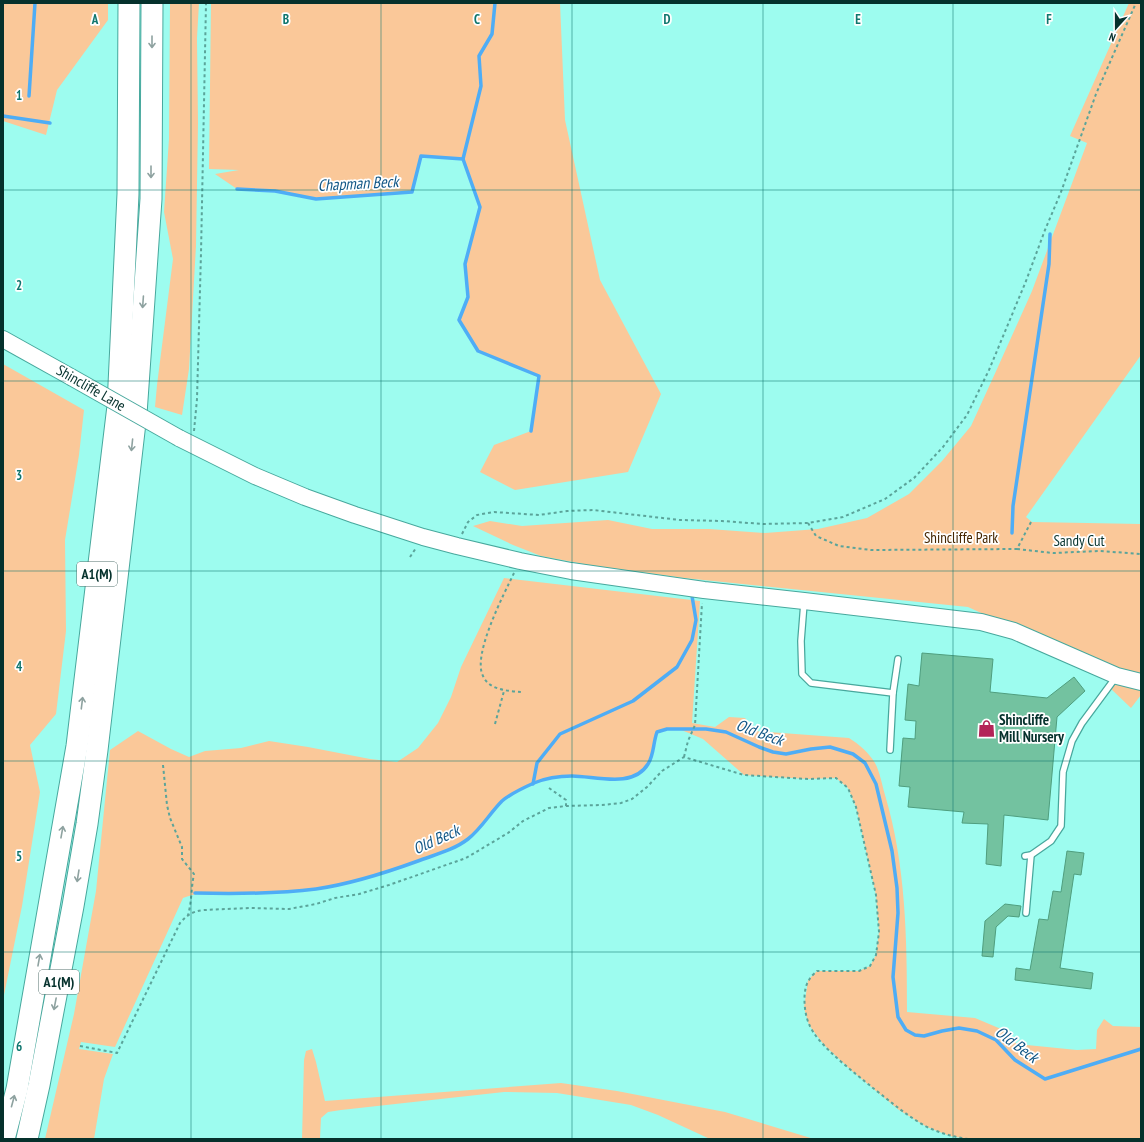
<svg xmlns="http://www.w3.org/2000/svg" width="1144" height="1142" viewBox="0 0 1144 1142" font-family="'PT Sans Narrow',sans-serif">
<rect width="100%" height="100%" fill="#9dfcef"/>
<g fill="#fac899">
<polygon points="3,3 108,3 108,20 57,90 46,135 3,121"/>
<polygon points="170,3 199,3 197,38 198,123 196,246 189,369 182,415 155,407 157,385 173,259 164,212 169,139"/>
<polygon points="211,3 560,3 565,120 600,280 661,394 628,472 515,490 480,472 494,445 531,431 539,376 478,351 459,320 468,297 465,264 480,207 463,159 421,156 412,192 316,199 275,191 237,189 215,174 239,170 209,169"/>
<polygon points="1129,3 1141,3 1141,355 1026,517 1032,522 1141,524 1141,695 1131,708 1109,687 1117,675 968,607 684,578 589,565 541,556 513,545 473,526 490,521 522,526 608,520 652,529 709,529 765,533 818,529 867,518 909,494 942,461 971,426 997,369 1032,291 1087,143 1070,136"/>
<polygon points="3,364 84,410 79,455 65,540 66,631 56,714 30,745 40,792 22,906 3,1000"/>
<path d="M504 578 700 601 692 723 715 727 729 717 745 718 754 731 849 738C859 744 869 753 875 763 880 772 882 785 885 795 906 865 907 939 907 1012L975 1018 1001 1029 1017 1044 1077 1050 1096 1049 1097 1030 1104 1019 1113 1026 1141 1027V1139H968L950 1136 927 1127 899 1110 852 1071 824 1045 809 1025 804 1008 808 980 817 971H859L870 966 876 955 879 932 876 895 856 807 848 788 836 778 808 779 744 775 703 739 679 729H667L657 732C653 743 654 755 648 764 630 794 573 768 545 779 533 784 511 793 502 802 490 813 479 831 467 840 454 849 438 854 423 859 408 864 393 871 377 875 342 886 298 893 261 894 235 894 207 889 183 898L115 1047 81 1042 79 1049 113 1054 104 1079 94 1139H45L74 1014 96 891 110 750 138 731 171 749 189 757 205 751 241 748 269 741 308 747 370 759 397 762 418 748 438 723 451 697 461 667Z"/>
<polygon points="312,1049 316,1062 325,1101 561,1083 617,1091 725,1112 814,1139 710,1139 658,1115 631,1105 557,1093 504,1092 341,1110 328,1112 321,1118 320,1139 302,1139 304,1060 306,1051"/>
</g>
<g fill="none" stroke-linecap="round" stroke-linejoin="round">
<g stroke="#4eadf6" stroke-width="3.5">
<polyline points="29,96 35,3"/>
<polyline points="3,116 50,123"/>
<polyline points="463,159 481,86 479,56 492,34 495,3"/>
<polyline points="237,189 275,191 316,199 412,192 421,156 463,159 480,207 465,264 468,297 459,320 478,351 539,376 531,431"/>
<polyline points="1012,533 1013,506 1049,264 1050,234"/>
<polyline points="533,784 537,763 560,734 633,701 677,667 692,640 696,620 692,596"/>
<path d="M195 893C236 894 276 894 316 889 351 884 385 873 418 861 434 855 454 850 468 839 481 829 490 813 502 801 509 795 525 787 534 783 546 778 558 776 572 776 595 776 633 789 648 764 654 755 653 743 657 732L667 729H706L726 732 759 747 773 752 786 754 811 749 830 747 853 754 865 763 876 784 892 851 897 888 898 913 893 977 898 1017 906 1030 915 1035 924 1036 942 1031 959 1028 977 1031 996 1040 1015 1060 1045 1079 1141 1049"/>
</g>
</g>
<g fill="#73c2a0" stroke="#4f9e7e">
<polygon points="922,653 993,659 990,692 1047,698 1074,677 1085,691 1057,717 1048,820 1004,815 1001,866 986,864 988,824 962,823 964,812 908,807 910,787 899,786 903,738 915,739 916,721 905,720 908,684 919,686"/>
<polygon points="1067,851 1084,853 1081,875 1074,874 1060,968 1093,973 1091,989 1015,980 1016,968 1030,970 1039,919 1048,920 1053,891 1061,892"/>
<polygon points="1005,904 1021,906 1019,917 1008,916 996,927 993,957 982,956 985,921"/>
</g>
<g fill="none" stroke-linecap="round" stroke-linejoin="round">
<defs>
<g id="lane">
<polyline points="804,603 801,641 802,674 811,683 893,693"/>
<polyline points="890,750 893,693 898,659"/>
<polyline points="1025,856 1031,855 1051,841 1061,826 1063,772 1072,741 1082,723 1116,677"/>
<polyline points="1026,913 1031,855"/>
</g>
<g id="secondary">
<polyline points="3,339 71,377"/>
<polyline points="179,438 255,476 305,497 355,515 423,537 457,546 520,561 571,571 704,590 804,601 981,622 1014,631 1117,676 1141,682"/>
</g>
<g id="highway">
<polyline points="4,1139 17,1089 77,746 118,406 128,194 129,3"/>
<polyline points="27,1139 39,1085 73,906 87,824 97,750 136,414 151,199 152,3"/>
</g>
</defs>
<use href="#lane" stroke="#47a89d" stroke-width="8"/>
<use href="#secondary" stroke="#47a89d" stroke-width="18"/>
<use href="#highway" stroke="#47a89d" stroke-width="23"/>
<g stroke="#5ba49a" stroke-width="2" stroke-dasharray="3 3" stroke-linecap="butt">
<polyline points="194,431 197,399 201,253 206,3"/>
<polyline points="808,523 816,536 839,546 871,550 1017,549 1031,522"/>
<polyline points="462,534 468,522 477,515 494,512 539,515 567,511 593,510 680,520 722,521 763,524 808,523 843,517 885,499 914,478 943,447 967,415 989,370 1026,281 1045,230 1061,192 1096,94 1136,3"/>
<polyline points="1017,549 1053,553 1100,551 1141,554"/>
<polyline points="410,557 416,548"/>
<path d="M514 573C504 594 472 655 483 676 489 690 508 691 521 692"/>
<polyline points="495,724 504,691"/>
<polyline points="684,757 688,741 695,725 702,603"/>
<path d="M163 765 167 805 170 818 182 847V859L194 874C191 888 192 901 188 915"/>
<polyline points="549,788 566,800 566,806"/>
<path d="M80 1046 117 1053 180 923C187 915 193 911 204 910L250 908 289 909 316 904 335 898 359 894 389 885 466 858 508 833 523 821 549 808 566 806 602 805 621 803 632 799 647 787 662 771 684 757 744 775 808 779 836 778 848 788 856 807 876 895 879 932 876 955 870 966 859 971H817C815 973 811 976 809 980 802 990 804 1013 809 1024 817 1045 855 1073 873 1088 891 1102 907 1116 927 1127 940 1133 953 1137 968 1139"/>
</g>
<use href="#lane" stroke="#fff" stroke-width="5.5"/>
<use href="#secondary" stroke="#fff" stroke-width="16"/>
<use href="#highway" stroke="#fff" stroke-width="21"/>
<defs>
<polyline id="secondary-bridge" points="71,377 179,438"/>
</defs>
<use href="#secondary-bridge" stroke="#47a89d" stroke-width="18" stroke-linecap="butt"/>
<use href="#secondary-bridge" stroke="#fff" stroke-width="16"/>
</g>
<defs><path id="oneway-shaft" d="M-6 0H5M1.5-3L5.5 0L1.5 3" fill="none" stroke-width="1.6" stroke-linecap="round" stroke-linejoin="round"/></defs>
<g stroke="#8ea2a0">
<use href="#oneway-shaft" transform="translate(152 42) rotate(90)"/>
<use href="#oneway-shaft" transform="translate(151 172) rotate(90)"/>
<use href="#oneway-shaft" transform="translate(143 302) rotate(94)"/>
<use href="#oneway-shaft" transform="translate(132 445) rotate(96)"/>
<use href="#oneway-shaft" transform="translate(82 703) rotate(-83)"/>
<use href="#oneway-shaft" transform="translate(62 832) rotate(-80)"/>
<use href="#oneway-shaft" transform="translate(78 876) rotate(99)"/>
<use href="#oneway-shaft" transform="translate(39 960) rotate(-80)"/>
<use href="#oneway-shaft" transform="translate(55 1004) rotate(101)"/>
<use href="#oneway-shaft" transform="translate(13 1101) rotate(-75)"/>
</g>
<path fill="none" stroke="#0f766e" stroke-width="1" stroke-opacity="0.55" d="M191 3V1139M381 3V1139M572 3V1139M763 3V1139M953 3V1139M3 190H1141M3 381H1141M3 571H1141M3 761H1141M3 952H1141"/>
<defs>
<symbol id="shop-bare" viewBox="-9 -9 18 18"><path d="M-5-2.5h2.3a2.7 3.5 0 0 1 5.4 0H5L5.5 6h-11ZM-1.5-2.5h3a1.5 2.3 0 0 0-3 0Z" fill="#b32458" stroke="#fff" stroke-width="2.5" paint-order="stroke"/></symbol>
</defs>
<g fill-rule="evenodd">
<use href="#shop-bare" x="974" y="716" width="25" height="25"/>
</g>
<g text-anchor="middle" stroke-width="3.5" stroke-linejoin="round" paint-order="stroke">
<g fill="#fff" stroke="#506f6b" stroke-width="1">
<rect x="77" y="562" width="40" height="24" rx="3"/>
<rect x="39" y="970" width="40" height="24" rx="3"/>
</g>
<g font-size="14" font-weight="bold" fill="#05312c">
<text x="97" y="579">A1(M)</text>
<text x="59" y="987">A1(M)</text>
</g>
<g font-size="15" fill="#05312c" stroke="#fff">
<text transform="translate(91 388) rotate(30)" y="5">Shincliffe Lane</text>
<text x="1079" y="546">Sandy Cut</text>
</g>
<g font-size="15" fill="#452600" stroke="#fff">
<text x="961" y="543">Shincliffe Park</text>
</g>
<g font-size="15" font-weight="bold" fill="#05312c" stroke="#fff" text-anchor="start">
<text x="999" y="725">Shincliffe<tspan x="999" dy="17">Mill Nursery</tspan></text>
</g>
<g font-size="16" font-style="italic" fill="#125786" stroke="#fff">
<text transform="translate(358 183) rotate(-3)" y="6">Chapman Beck</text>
<text transform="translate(760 732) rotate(20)" y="6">Old Beck</text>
<text transform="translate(436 839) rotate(-24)" y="6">Old Beck</text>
<text transform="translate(1017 1044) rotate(37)" y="6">Old Beck</text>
</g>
</g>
<g font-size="13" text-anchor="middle" font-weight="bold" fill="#0f766e" stroke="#fff" stroke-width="3.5" stroke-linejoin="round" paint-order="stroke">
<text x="95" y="24">A</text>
<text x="286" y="24">B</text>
<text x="477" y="24">C</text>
<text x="667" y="24">D</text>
<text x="858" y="24">E</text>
<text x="1049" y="24">F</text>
<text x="19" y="100">1</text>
<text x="19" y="290">2</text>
<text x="19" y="480">3</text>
<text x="19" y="671">4</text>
<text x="19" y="861">5</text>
<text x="19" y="1051">6</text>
</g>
<rect width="1144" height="1142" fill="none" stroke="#05312c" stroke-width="8"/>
<g transform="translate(1116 28) rotate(201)" stroke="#ffffff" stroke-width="3" paint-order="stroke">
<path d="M0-3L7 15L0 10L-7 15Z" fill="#05312c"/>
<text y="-6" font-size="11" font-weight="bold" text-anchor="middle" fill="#05312c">N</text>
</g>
</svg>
